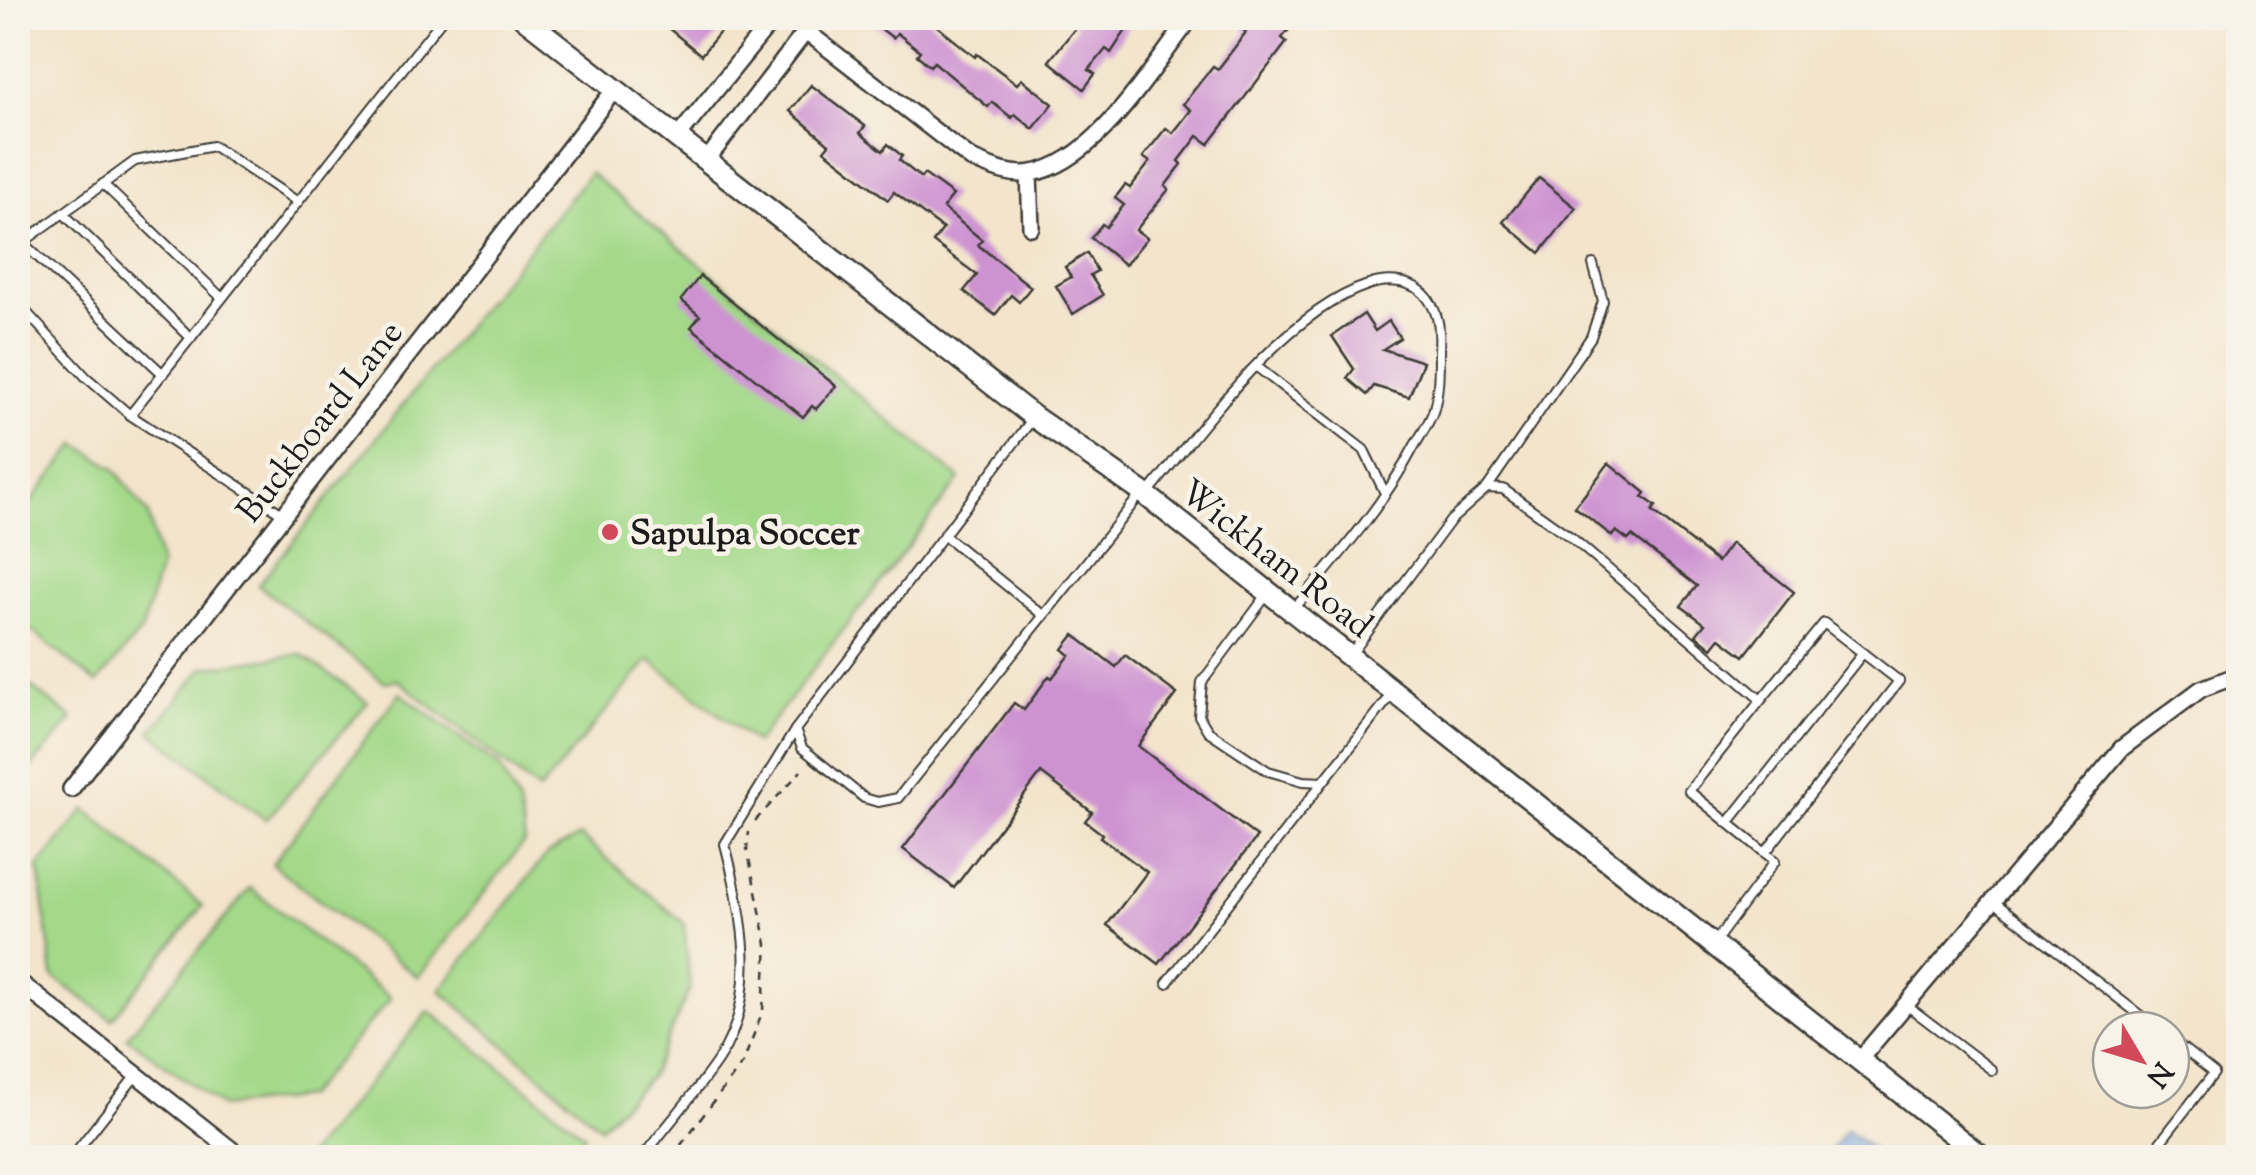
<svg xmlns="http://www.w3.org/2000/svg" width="2256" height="1175" viewBox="0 0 2256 1175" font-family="'Sorts Mill Goudy',serif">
<rect width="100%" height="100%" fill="#f7f3e8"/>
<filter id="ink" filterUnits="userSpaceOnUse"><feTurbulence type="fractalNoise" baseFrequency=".01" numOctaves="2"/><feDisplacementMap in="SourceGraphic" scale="20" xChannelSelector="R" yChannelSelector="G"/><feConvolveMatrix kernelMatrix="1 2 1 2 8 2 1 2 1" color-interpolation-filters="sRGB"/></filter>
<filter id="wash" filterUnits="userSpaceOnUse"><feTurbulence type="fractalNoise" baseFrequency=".0048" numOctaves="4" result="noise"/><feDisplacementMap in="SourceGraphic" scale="40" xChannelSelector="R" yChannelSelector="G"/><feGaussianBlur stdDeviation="2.25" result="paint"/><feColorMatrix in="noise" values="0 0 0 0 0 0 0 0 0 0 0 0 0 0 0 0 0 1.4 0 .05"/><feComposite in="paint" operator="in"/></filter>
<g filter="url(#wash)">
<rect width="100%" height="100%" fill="#f3e4cb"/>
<g fill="#a3d989" stroke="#607a52" stroke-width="2.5">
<polygon points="590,173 960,479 756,743 649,660 539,791 398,680 384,682 258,585"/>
<polygon points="77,444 114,468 148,514 160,566 142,630 97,683 18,620 18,518"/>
<polygon points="301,654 368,702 266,820 151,732 203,668"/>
<polygon points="18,677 73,719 18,782"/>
<polygon points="400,693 499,766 519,804 525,841 418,977 272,864"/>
<polygon points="85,809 203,906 112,1019 53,977 39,867"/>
<polygon points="580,836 684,923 690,988 650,1077 600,1127 440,990 547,854"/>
<polygon points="250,888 391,998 306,1097 222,1107 127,1037"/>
<polygon points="429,1011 585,1135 574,1157 307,1157"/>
</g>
<polygon fill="#6e9cd6" stroke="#455c79" stroke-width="2.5" points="1847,1129 1882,1157 1825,1157"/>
<g id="blocks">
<g fill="#cd93d1">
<polygon points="656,18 714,18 725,26 701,55"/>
<polygon points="867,18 927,18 975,57 977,54 1017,84 1022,79 1053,104 1033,129 1015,114 1012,118 992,102 988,107 934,62 930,66 917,55 920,51 897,33 893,38"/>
<polygon points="1067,18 1134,18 1111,53 1106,49 1089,70 1095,74 1084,89 1049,61 1077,26"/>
<polygon points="1250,18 1298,18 1282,38 1287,42 1209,144 1198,136 1179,161 1182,164 1165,186 1169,189 1136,230 1147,238 1125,265 1091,238 1102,224 1106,227 1124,205 1115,198 1125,185 1130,188 1150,162 1143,157 1166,128 1173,133 1191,110 1183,104 1213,66 1218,69 1235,47 1246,32 1242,29"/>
<polygon points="811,85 865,126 860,133 883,151 888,144 902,156 899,160 921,178 924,174 953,195 943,208 982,240 978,245 1031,287 1019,302 1011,295 995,315 964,291 977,275 933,242 943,229 894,192 888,200 824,150 829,144 790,111"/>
<polygon points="1539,178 1576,208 1540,253 1503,222"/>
<polygon points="1087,253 1097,271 1090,275 1103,295 1073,314 1056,286 1071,277 1065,267"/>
<polygon points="700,276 836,386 816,409 812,406 803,417 691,327 700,316 681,300"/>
<polygon points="1364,314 1375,331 1389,321 1400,338 1383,349 1423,362 1409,397 1374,386 1367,395 1347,378 1354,369 1332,336"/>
<polygon points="1609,463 1646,493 1643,497 1656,506 1652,511 1717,562 1731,543 1794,592 1744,656 1720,638 1712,648 1696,635 1705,624 1681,606 1697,586 1632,536 1628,540 1616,531 1612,536 1575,507"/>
<polygon points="1074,635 1116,667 1125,655 1177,694 1138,746 1257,837 1159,964 1107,925 1147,872 1100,837 1102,834 1085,821 1092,812 1041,773 954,888 903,849 1014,703 1024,710 1049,676 1052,678 1070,655 1063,649"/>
</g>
</g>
</g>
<g filter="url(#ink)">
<use href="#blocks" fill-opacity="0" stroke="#3c3a36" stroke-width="2.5"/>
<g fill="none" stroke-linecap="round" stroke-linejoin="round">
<defs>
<g id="service">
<polyline points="103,184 222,298"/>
<polyline points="63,213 191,338"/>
<polyline points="23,243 163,374"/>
<polyline points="18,246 135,161 213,146 298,202"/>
<polyline points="18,303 86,377 130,415"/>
<polyline points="1257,367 1364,450 1385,493"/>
<polyline points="1034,417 795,730 802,748 864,798 878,802 898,798 1140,495"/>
<polyline points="1487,488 1591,337 1603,301 1593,264"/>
<path d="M1149 492C1203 426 1285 312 1368 285 1389 278 1416 280 1429 300 1440 317 1440 332 1439 351 1439 371 1439 393 1433 412 1429 423 1421 435 1415 445 1383 506 1337 558 1293 610"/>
<polyline points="284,515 130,415 443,18"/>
<polyline points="945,536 1044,616"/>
<polyline points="1266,596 1202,682 1199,716 1208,731 1268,771 1303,781 1323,782 1393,693"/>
<polyline points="1352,653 1451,520 1487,488 1503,489 1572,538 1761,700 1689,791 1775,861 1715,942"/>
<polyline points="1761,700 1824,623 1899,681 1765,853"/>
<polyline points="1729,822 1863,653"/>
<polyline points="1993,901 2159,1030"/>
<polyline points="1167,983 1323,782"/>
<polyline points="1905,1004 1992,1070"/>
<polyline points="71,1158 137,1074"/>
<path d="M642 1158C667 1125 695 1094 718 1060 761 997 743 913 725 844L795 730"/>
<polyline points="2148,1158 2214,1073 2171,1039"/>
</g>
<g id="minor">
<path d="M789 18 971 159C990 167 1011 177 1032 173 1096 163 1152 67 1191 18"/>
<polyline points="677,138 774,18"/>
<polyline points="706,161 806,31"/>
<polyline points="1029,174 1031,227"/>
<polyline points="71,789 615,89"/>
<polyline points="18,981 242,1158"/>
<polyline points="1860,1059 2122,748 2201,689 2238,675"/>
</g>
<polyline id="tertiary" points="524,18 1034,417 1142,492 1983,1158"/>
</defs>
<use href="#service" stroke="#3c3a36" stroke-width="12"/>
<use href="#minor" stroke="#3c3a36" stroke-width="20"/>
<use href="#tertiary" stroke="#3c3a36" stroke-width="25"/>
<g stroke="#3c3a36" stroke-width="2.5" stroke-dasharray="8 8" stroke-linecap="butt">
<polyline points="755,821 801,771"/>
<polyline points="671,1158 743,1063 763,1010 767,944 747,849 749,832"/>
</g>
<use href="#service" stroke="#fff" stroke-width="8"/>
<use href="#minor" stroke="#fff" stroke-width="15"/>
<use href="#tertiary" stroke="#fff" stroke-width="20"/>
</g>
</g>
<circle fill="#d1495b" stroke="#f7f3e8" stroke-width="4" cx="610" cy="532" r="10"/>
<g text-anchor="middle" stroke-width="9" stroke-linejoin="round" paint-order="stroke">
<g font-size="35" fill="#1c1c1c" stroke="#f7f3e8">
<text transform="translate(319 421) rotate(-52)" y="12">Buckboard Lane</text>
<text transform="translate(1277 558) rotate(38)" y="12">Wickham Road</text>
</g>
<g font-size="35" font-weight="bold" fill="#1c1c1c" stroke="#f7f3e8" text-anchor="start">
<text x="630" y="544">Sapulpa Soccer</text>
</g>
</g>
<rect width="2256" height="1175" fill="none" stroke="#f7f3e8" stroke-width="60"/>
<g transform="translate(2141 1060) rotate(128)"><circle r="48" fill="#f7f3e8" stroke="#9f9d96" stroke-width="2.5"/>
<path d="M0-8L18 38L0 25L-18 38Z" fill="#d1495b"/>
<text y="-15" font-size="28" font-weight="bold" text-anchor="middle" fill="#1c1c1c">N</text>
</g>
</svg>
